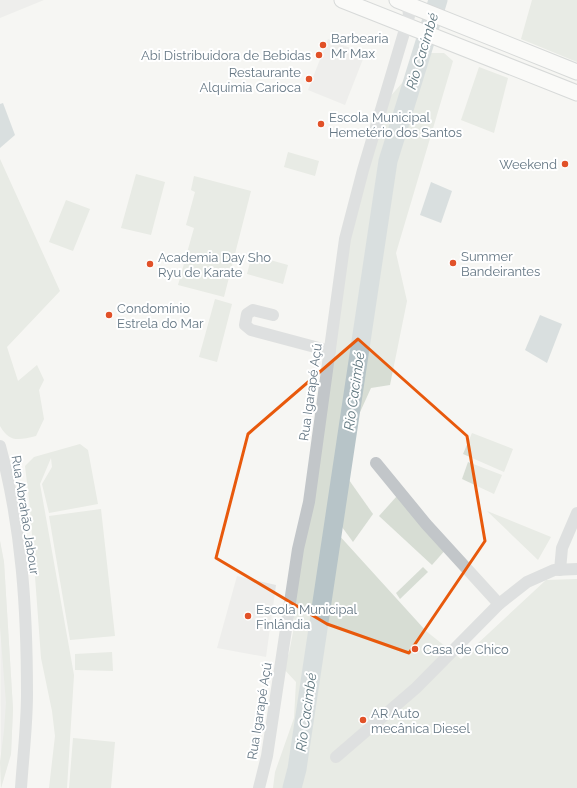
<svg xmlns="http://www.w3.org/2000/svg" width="577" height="788" viewBox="0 0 577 788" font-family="Raleway,sans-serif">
<rect width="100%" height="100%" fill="#f6f6f3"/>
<g fill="#e4e5e4">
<polygon points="0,0 44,0 0,18"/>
<polygon points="328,39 365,54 345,105 308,90"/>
<polygon points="0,541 4,562 13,709 11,754 1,788"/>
<polygon points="237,576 276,585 266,657 217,648"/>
</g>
<g fill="#d7ddd4">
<polygon points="532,0 577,0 577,62 521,39"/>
<polygon points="428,53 444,53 453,61 396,253 407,301 390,385 371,388 351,432 337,533 426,631 461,659 546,580 577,579 577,788 273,788 275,772 294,718 296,682 282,667 289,653 295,622 291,606 349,225 389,98"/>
<polygon points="479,67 508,78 494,133 461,120"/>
<polygon points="288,152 319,161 315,176 284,167"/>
<path d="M0 159 60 291 7 347 18 381 37 365 44 380 39 390 44 419 36 436C18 440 10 443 0 426Z"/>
<polygon points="136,174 165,182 151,235 121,228"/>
<polygon points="194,176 251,191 224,297 178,285 194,228 186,225 195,192 191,190"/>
<polygon points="66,200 90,209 73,251 49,242"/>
<polygon points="252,255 288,265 283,284 247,274"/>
<polygon points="215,299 232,304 217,362 199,357"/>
<polygon points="472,433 513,449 504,472 463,454"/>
<polygon points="80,444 88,450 98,504 49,513 42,484 52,467 51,458 40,484 74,675 67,788 49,788 55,736 52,711 41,658 30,508 25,466 34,457"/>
<polygon points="468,462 502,475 494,494 462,479"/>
<polygon points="349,480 373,514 353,542 342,527"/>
<polygon points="397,496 447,548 432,565 379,516"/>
<polygon points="101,509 115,636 70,640 49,516"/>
<polygon points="487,511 551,537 538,560"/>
<polygon points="0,541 4,562 13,709 11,754 1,788 0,762 4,731 6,703 0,627"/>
<polygon points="423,567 428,572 400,599 396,593"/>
<polygon points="112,652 113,671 75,670 75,654"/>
<polygon points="73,738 115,742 111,788 69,788"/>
</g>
<g fill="#b7c4c8">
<polygon points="3,103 15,135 0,148 0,104"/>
<polygon points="431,182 452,191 441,223 420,215"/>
<polygon points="540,315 562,324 547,363 525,350"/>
</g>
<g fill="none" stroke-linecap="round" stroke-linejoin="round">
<polyline stroke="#b7c4c8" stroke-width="19" points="292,788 297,769 388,161 438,0"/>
<defs>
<g id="major">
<polyline points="342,0 577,93"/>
<polyline points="397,0 577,72"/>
</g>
</defs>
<use href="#major" stroke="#b3b8bb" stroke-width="17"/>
<g stroke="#c2c6c9" stroke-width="12">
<polyline points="273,315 253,310 247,314 245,325 251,330 330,351"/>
<path d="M0 446C22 527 27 611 27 694 27 725 23 757 21 788"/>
<polyline points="376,463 426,524 499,604"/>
<polyline points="560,570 562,548 577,513"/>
<polyline points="336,757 416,688 499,604 527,582 554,570 577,569"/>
<polyline points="259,788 267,756 298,549 309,502 345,239 363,170 409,16 408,5"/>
</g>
<use href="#major" stroke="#fff" stroke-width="15"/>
</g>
<path d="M0 0H577V788H0ZM358 339 467 436 485 541 409 653 327 624 216 558 248 434Z" fill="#f6f6f3" fill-opacity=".55" fill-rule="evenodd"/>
<path fill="none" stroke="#e8590c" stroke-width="3" stroke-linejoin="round" d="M358 339 467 436 485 541 409 653 327 624 216 558 248 434Z"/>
<g fill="#e15128" stroke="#fff" stroke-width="1.5">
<circle cx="323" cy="45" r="4"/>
<circle cx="319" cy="55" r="4"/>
<circle cx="309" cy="79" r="4"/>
<circle cx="321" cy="124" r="4"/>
<circle cx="565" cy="164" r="4"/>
<circle cx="453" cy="263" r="4"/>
<circle cx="150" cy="264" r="4"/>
<circle cx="109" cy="315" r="4"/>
<circle cx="248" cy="616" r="4"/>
<circle cx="415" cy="649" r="4"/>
<circle cx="363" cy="720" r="4"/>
</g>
<g text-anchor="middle" stroke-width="4" stroke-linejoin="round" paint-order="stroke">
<g font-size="13" fill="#657784" stroke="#fff" text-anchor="start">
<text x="331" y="43">Barbearia<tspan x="331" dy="15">Mr Max</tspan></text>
<text x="311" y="60" text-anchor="end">Abi Distribuidora de Bebidas</text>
<text x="301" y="77" text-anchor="end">Restaurante<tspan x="301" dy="15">Alquimia Carioca</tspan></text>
<text x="329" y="122">Escola Municipal<tspan x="329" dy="15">Hemetério dos Santos</tspan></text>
<text x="557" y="169" text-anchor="end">Weekend</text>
<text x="461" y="261">Summer<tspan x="461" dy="15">Bandeirantes</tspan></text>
<text x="158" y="262">Academia Day Sho<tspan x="158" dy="15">Ryu de Karate</tspan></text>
<text x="117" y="313">Condomínio<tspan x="117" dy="15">Estrela do Mar</tspan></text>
<text x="256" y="614">Escola Municipal<tspan x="256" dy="15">Finlândia</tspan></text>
<text x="423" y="654">Casa de Chico</text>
<text x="371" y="718">AR Auto<tspan x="371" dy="15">mecânica Diesel</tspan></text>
</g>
<g font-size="13" fill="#657784" stroke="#fff">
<text transform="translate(310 392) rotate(-82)" y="5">Rua Igarapé Açú</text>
<text transform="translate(26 515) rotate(81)" y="5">Rua Abrahão Jabour</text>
<text transform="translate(259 711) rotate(-81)" y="5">Rua Igarapé Açú</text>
</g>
<g font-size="14" font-style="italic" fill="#617880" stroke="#fff">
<text transform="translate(422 51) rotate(-73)" y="5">Rio Cacimbé</text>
<text transform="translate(354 391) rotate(-82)" y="5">Rio Cacimbé</text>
<text transform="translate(306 712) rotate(-82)" y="5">Rio Cacimbé</text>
</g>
</g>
</svg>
